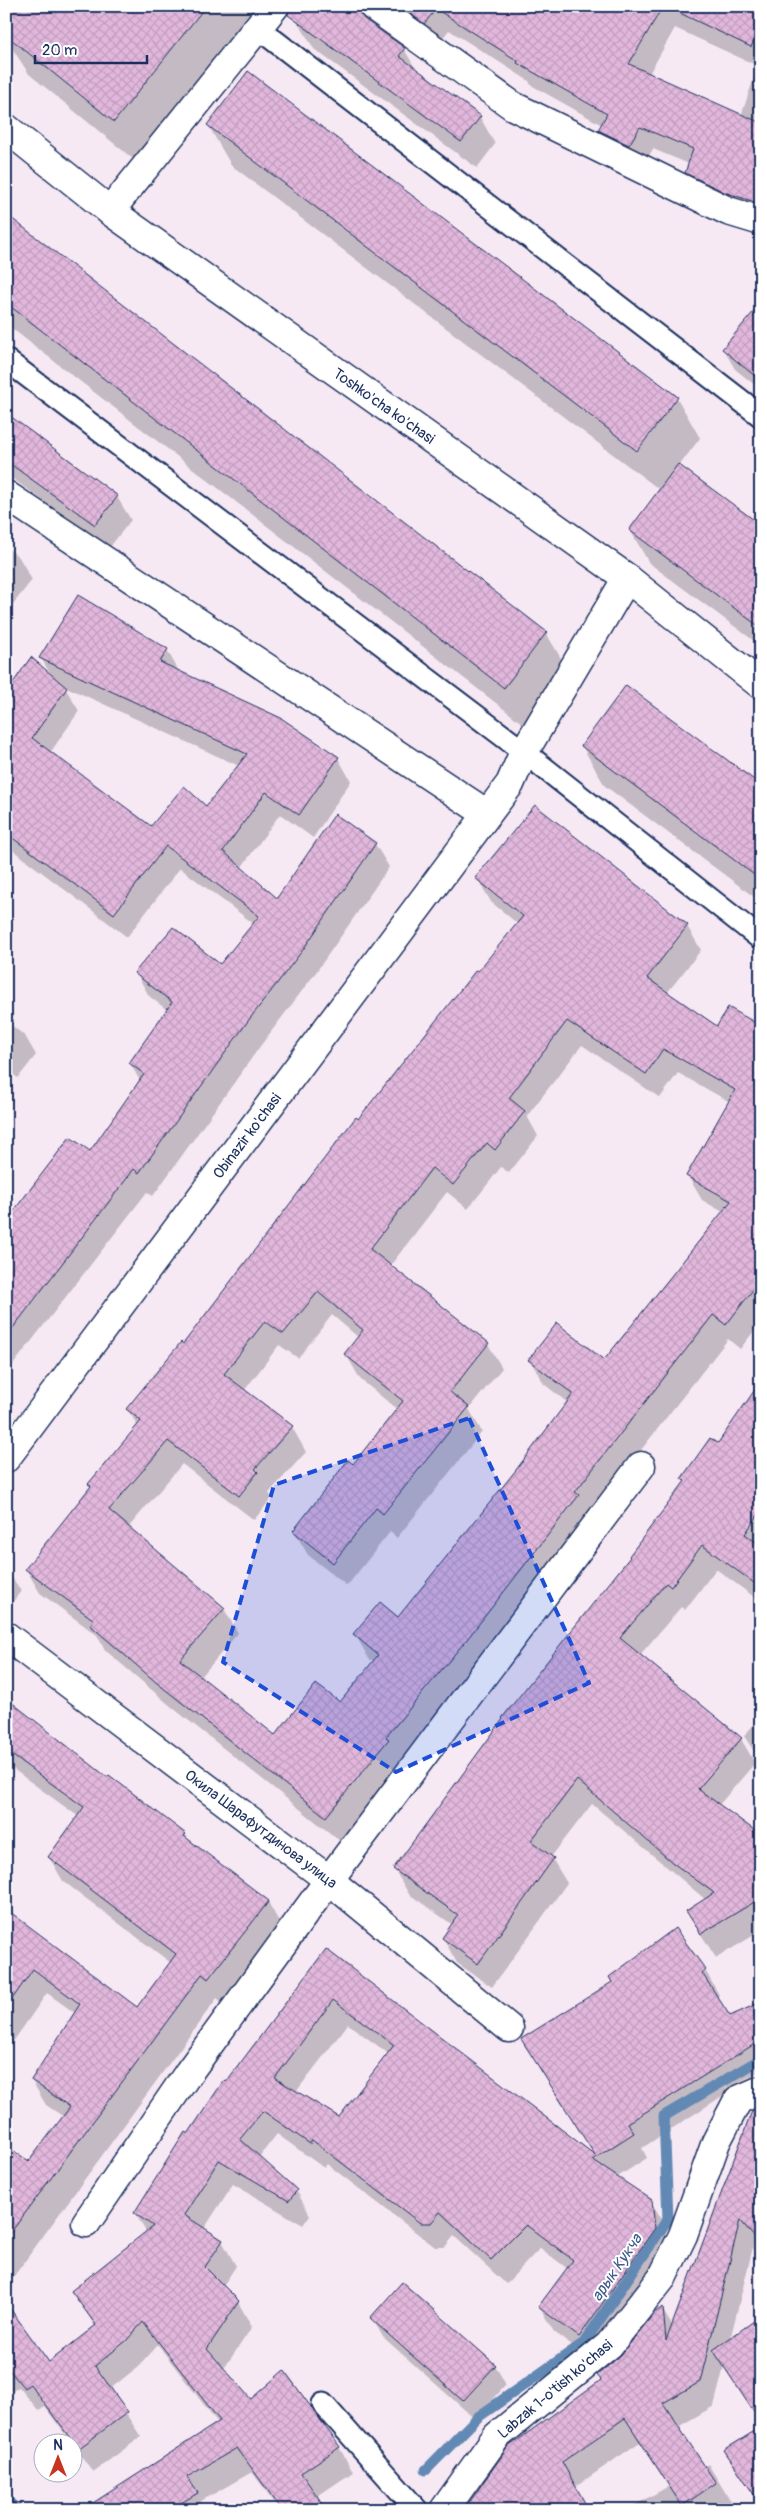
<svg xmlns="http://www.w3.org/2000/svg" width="767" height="2516" viewBox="0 0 767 2516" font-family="Pangolin,sans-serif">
<defs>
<pattern id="building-cross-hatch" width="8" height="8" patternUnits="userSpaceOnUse" patternTransform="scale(1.25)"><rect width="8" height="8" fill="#e2b7dc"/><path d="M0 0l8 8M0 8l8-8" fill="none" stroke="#c19ebf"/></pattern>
</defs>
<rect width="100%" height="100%" fill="#f6e9f4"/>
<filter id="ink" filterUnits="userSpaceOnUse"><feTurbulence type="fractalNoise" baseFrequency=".02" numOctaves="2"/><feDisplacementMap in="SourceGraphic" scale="10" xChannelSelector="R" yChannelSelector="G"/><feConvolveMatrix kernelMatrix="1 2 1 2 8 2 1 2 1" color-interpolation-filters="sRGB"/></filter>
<g filter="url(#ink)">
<g fill="#0003" fill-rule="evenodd">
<polygon points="6,6 269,6 138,163 29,74 6,39"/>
<path d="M381 6H761V221L699 195 686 172 689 164 653 149 642 167 612 152 599 130 602 125 531 85 529 81 449 30 437 45ZM675 28 758 66 741 116 649 74Z"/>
<polygon points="363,20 404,49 417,71 480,117 495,144 477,168 314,49 298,22"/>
<polygon points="208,125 677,398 700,438 679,466 761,527 761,646 649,563 630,530 660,490 231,165"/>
<polygon points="6,216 546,633 569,672 527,727 6,324"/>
<polygon points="761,304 761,390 735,369 724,350"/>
<polygon points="6,414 117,497 131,520 109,548 6,474"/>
<polygon points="6,547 19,557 32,580 6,613"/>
<path d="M167 650 180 673 338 758 351 781 313 838 280 814 241 868 277 900 375 844 389 867 314 975 261 1045 153 1196 147 1192 6 1374V1210L12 1215 90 1152 140 1081 130 1063 167 1010 149 996 136 973 220 966 254 924 180 868 127 937 6 845V695L51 675 41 658ZM64 686 239 766 206 808 151 827 50 753 79 711Z"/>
<polygon points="582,746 761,787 761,902 605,786"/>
<path d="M477 878 687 926 701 950 667 993 717 1028H761V1322L740 1349 728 1339 590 1515 481 1663 400 1761 402 1764 340 1841 173 1708 105 1650 97 1635 40 1593 26 1569 92 1487 90 1484 138 1427 128 1409 183 1345 359 1121 518 924 491 902ZM582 1045 660 1098 678 1073 730 1102 688 1176 702 1200 723 1212 605 1362 530 1360 544 1384 568 1403 517 1471 398 1618 355 1634 369 1659 374 1662 340 1703 275 1736 200 1678 238 1633 224 1609 128 1528 182 1464 254 1520 272 1498 269 1493 306 1452 292 1427 244 1391 279 1345 298 1358 332 1315 359 1338 346 1354 360 1379 398 1410 353 1466 294 1531 308 1555 347 1586 390 1532 397 1538 482 1432 469 1409 502 1368 488 1344 390 1266 447 1192 468 1209 501 1167 509 1173 538 1136 527 1116Z"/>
<polygon points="6,924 10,931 6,936"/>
<polygon points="6,1021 25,1036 36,1055 18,1078 6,1069"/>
<polygon points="761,1384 761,1602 716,1569 685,1610 681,1607 639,1656 741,1739 755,1763 718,1806 761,1837 761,1931 716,1958 687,1912 706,1900 592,1804 551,1857 567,1883 492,1987 457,1963 443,1938 453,1925 409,1894 394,1869 631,1558 685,1483 683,1479 718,1444"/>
<polygon points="6,1569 21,1591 6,1611"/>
<polygon points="6,1699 107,1779 185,1834 190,1842 268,1902 282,1927 223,2003 217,1998 6,2287 6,2148 30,2163 64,2117 46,2105 32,2081 75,2013 47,1993 6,2052 6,1910 138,2009 171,1963 63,1881 49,1857 79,1817 6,1764"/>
<polygon points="761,1716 761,1762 744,1736"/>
<path d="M326 1950 596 2157 523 2040 705 1970 719 1995 716 1997 730 2018 761 2004V2071L725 2089 727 2093 642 2148 647 2158 616 2178 651 2201 665 2226 668 2253 593 2360 554 2332 540 2308 568 2269 540 2248 506 2284 454 2236 445 2247H435L327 2164 324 2168 277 2134 259 2157 296 2190 310 2215 303 2225 233 2184 204 2229 222 2241 236 2266 223 2286 238 2302 252 2327 223 2370 251 2401 339 2447 353 2472 316 2497 326 2510H280L252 2472 201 2501 206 2510H88L127 2481 218 2423 158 2345 140 2365 110 2389 141 2437 93 2472 45 2407 39 2411 19 2387 6 2395V2317L49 2364 96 2328 73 2291 146 2232 135 2213 188 2136ZM348 2024 389 2054 339 2119 296 2092Z"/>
<polygon points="761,2114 761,2251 754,2243 730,2340 761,2318 761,2424 724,2367 714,2406 678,2427 704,2467 708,2464 733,2505 727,2510 626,2510 669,2486 640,2442 575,2487 466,2510 602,2380 662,2309 673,2327"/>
<polygon points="372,2318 495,2365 506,2385 475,2419 383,2337"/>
<polygon points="726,2450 761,2501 758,2502"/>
</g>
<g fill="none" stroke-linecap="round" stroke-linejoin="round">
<g stroke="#6289b4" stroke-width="11">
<polyline points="426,2470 478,2417 584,2343 668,2219 664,2116 761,2059"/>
<polyline points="6,2505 10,2503 15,2510"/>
</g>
</g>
<g fill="url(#building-cross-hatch)" stroke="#1b2f5e" fill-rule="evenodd">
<polygon points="6,6 206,6 114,122 6,35"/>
<polygon points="290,6 358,6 364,19 405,48 399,56 481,116 461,142 288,15"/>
<polygon points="400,6 663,6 629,64 761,123 761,204 724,192 685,173 693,149 640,127 629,145 598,130 607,114 517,63 518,61 436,9 424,24"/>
<polygon points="665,6 761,6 761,26 751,47"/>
<polygon points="248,71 678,397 637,451 207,125"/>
<polygon points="6,214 547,632 504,688 6,303"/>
<polygon points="761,303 761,381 722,349"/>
<polygon points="6,413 118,496 95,525 6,461"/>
<polygon points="678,464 761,525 761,628 629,530"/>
<polygon points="78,595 168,649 160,662 281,718 339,757 299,815 266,792 223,851 277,898 335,814 376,843 302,951 248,1021 139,1173 134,1169 6,1337 6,1221 70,1137 90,1151 144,1074 129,1063 172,1002 134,973 173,927 220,964 259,916 166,846 114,914 6,833 6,693 31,657 67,688 32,738 151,826 184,786 206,806 247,754 39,658"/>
<polygon points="626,685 761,785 761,880 581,746"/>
<path d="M535 805 688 925 647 978 717 1026 728 1007 761 1026V1279L726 1325 713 1315 575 1492 579 1495 468 1638 386 1737 389 1739 326 1817 157 1683 90 1625 94 1620 25 1569 91 1486 88 1484 141 1421 126 1409 181 1342 183 1344 356 1117 358 1119 476 970 478 971 523 916 475 878ZM567 1021 646 1074 663 1049 735 1090 686 1176 731 1201 604 1360 557 1323 528 1360 573 1394 516 1470 398 1617 380 1602 353 1634 378 1655 340 1702 316 1684 275 1735 180 1660 225 1608 109 1510 168 1441 239 1496 258 1472 255 1469 293 1426 224 1374 265 1321 283 1334 318 1292 363 1330 344 1354 403 1401 353 1464 348 1460 293 1531 333 1563 376 1508 383 1514 469 1407 450 1392 489 1343 370 1249 432 1168 453 1185 487 1143 495 1150 525 1111 509 1098Z"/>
<polygon points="761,1381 761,1511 745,1534 761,1546 761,1588 702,1545 671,1587 666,1583 620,1638 742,1738 698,1789 761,1835 761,1898 701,1934 686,1911 714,1893 673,1863 577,1780 531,1841 554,1858 478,1964 442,1938 458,1915 393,1869 503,1719 502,1718 630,1557 629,1556 685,1481 681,1479 710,1438 718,1443"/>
<polygon points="6,1698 107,1777 109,1775 186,1834 184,1836 269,1901 208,1979 202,1974 6,2239 6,2146 29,2161 70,2107 31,2080 80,2004 33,1969 6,2008 6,1909 137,2007 176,1954 48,1857 84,1807 6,1751"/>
<path d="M675 1928 706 1970 702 1973 730 2016 761 2002V2040L628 2123 634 2133 592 2160 652 2200 655 2228 579 2337 538 2307 573 2260 526 2225 491 2260 440 2212 431 2223H420L312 2140 310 2144 263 2111 240 2139 297 2190 289 2201 219 2160 184 2215 223 2240 205 2267 239 2301 207 2349 251 2399 284 2370 340 2447 301 2473 327 2510H282L237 2448 187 2477 198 2493 169 2510H82L220 2421 143 2322 126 2341 95 2366 128 2412 78 2449 30 2384 24 2388 6 2366V2303L49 2362 96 2325 71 2291 153 2226 134 2213 185 2132 188 2134 224 2080 226 2082 326 1949 595 2155 521 2039 612 1982 609 1977ZM333 2000 394 2045 339 2117 275 2078Z"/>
<polygon points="761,2107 761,2245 740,2220 700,2382 663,2403 716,2483 682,2506 625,2418 562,2462 589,2510 464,2510 508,2447 601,2380 597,2375 621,2355 654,2313 663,2307 666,2341 752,2111"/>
<polygon points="402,2282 496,2365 463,2401 370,2318"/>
<polygon points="761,2316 761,2423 713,2350"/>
<polygon points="761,2427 761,2505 724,2450"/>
</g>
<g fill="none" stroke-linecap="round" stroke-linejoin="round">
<defs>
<g id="lane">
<polyline points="258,28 761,416"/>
<polyline points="6,360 524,752 761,939"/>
<polyline points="323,2404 417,2510"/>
</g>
<g id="street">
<polyline points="373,6 513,106 728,211 761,221"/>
<polyline points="6,128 110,211 627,578 761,685"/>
<polyline points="110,211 275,6"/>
<polyline points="6,495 487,814"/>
<polyline points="6,1458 510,784 524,752 627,578"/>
<polyline points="6,1636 329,1880 509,2028"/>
<polyline points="86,2223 189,2072 329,1880 641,1466"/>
<polyline points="444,2510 497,2436 609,2345 662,2278 683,2235 716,2142 738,2100 761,2090"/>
</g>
</defs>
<use href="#lane" stroke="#1b2f5e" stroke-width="25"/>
<use href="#street" stroke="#1b2f5e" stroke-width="31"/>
<use href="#lane" stroke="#fff" stroke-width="21"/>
<use href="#street" stroke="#fff" stroke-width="28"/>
</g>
</g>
<path fill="#1d4ed8" fill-opacity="0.2" stroke="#1d4ed8" stroke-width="4" stroke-dasharray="10 6" stroke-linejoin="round" d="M469 1418 589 1683 396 1772 223 1662 274 1485Z"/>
<g text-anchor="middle" stroke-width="4" stroke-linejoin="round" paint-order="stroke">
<g font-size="15" fill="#1b2f5e" stroke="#fff">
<text transform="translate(384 406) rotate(35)" y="5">Toshko'cha ko'chasi</text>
<text transform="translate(247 1136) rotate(-53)" y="5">Obinazir ko'chasi</text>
<text transform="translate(261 1829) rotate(37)" y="5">Окила Шарафутдинова улица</text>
<text transform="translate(555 2389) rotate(-40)" y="5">Labzak 1-o'tish ko'chasi</text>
</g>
<g font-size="16" font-style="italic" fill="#3e5c89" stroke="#fff">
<text transform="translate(616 2267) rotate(-56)" y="6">арык Кукча</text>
</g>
</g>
<rect width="767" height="2516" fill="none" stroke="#fff" stroke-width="25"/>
<rect x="12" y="12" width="742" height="2491" fill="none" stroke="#1b2f5e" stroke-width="2" filter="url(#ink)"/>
<g transform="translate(58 2458)"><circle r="24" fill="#ffffff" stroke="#a4acbf"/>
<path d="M0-4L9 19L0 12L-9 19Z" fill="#c8321e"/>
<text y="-8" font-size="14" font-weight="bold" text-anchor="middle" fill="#1b2f5e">N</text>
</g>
<path d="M35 55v8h112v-8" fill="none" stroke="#1b2f5e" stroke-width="2.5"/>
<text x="42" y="55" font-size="15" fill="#1b2f5e" stroke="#ffffff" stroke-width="4" paint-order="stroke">20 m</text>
</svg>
